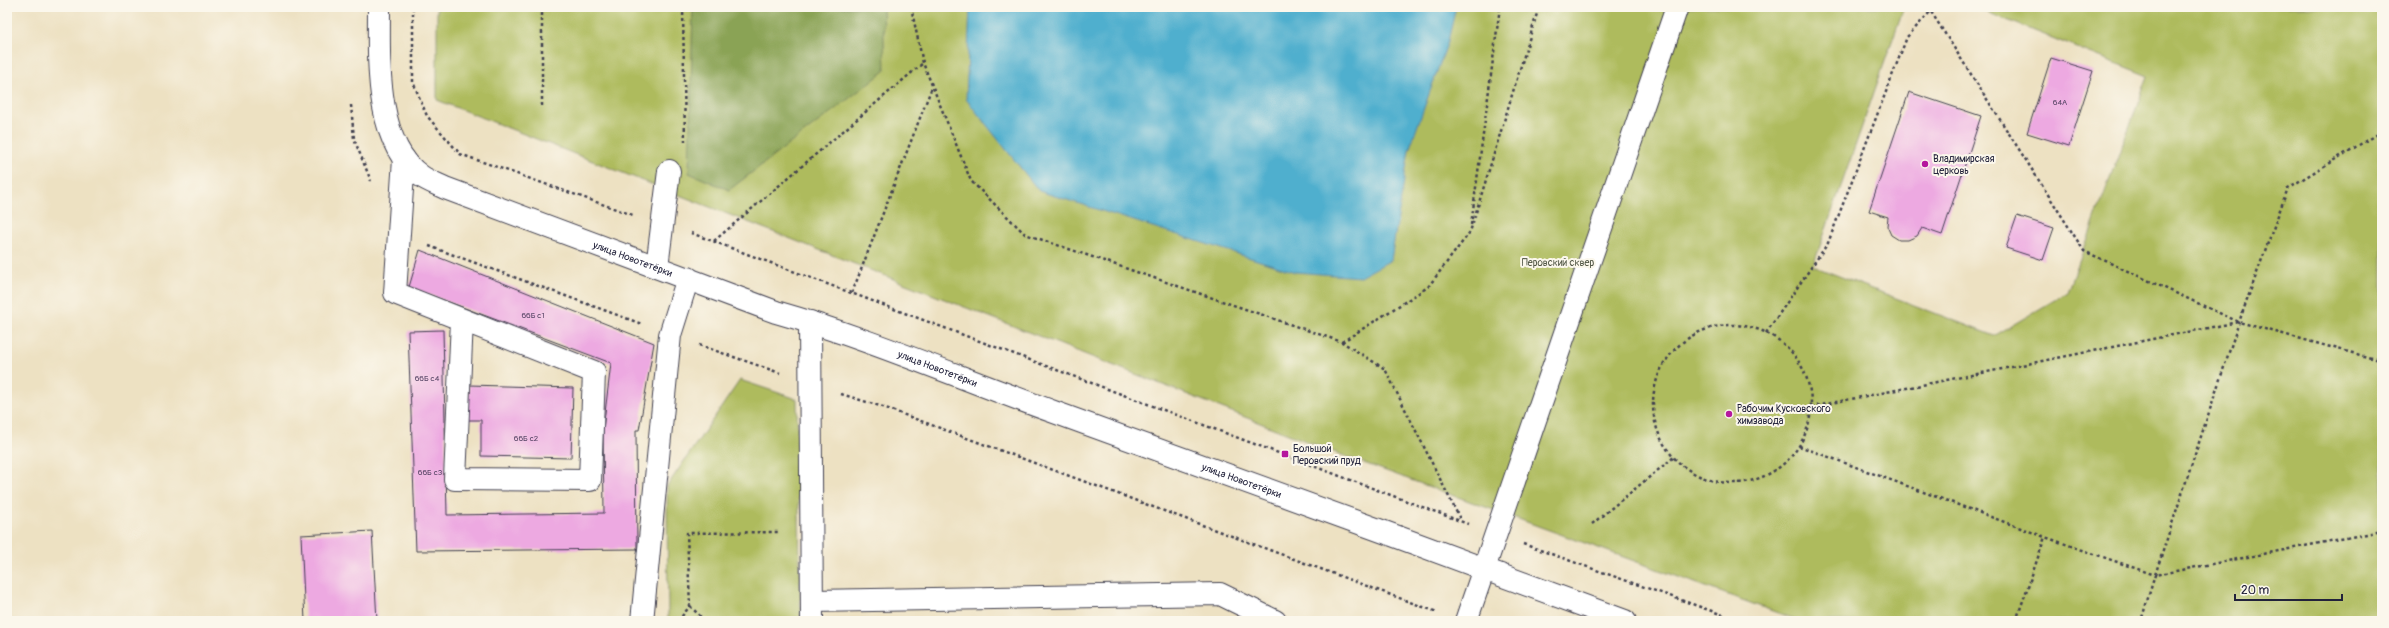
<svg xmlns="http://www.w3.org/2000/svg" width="2389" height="628" viewBox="0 0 2389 628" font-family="Pangolin,sans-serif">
<rect width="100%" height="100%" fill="#fbf7ec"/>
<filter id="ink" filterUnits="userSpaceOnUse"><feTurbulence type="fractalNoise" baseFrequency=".025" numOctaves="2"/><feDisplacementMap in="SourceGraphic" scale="8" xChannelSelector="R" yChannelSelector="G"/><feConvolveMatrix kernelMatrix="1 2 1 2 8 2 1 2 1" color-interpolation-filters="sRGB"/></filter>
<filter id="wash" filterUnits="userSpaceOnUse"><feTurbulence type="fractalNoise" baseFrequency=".012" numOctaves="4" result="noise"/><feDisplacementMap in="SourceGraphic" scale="16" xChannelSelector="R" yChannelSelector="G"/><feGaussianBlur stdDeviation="0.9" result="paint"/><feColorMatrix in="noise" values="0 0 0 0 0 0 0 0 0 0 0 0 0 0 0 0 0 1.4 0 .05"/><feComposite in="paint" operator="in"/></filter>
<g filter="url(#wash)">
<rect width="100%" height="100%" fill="#ede1c2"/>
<g fill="#aebb5d" stroke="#686e4c">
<polygon points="437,7 1904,7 1813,266 1994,336 2068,292 2148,76 1974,7 2382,7 2382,621 1800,621 1339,454 437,100"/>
<polygon points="740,380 797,399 801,621 668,621 667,486"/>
</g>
<polygon fill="#8aa354" stroke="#566248" points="693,7 883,7 885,71 729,190 689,173"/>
<polygon fill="#4fafce" stroke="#386884" points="970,7 1456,7 1448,41 1409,150 1391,260 1360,277 1295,272 1039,191 966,99"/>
<g id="blocks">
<g fill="#eda9e1">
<polygon points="2051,58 2093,71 2069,146 2027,133"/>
<polygon points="1909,92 1981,116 1942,235 1922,228 1917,236 1908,240 1899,240 1891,235 1887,226 1888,217 1869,211"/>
<polygon points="2017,216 2054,228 2043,260 2006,248"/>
<polygon points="420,250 654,343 639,430 636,430 637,549 416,551 408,331 443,330 447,515 604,513 603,430 611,363 409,287"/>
<polygon points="469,385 573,388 571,458 481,456 481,420 466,420"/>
<polygon points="372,531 377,621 305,621 301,535"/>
</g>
</g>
</g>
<g filter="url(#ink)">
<use href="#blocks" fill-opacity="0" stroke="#403f4f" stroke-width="1"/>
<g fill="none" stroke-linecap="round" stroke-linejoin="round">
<defs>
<g id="minor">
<path id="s1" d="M379 7C379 57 374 143 421 176 428 181 437 184 445 188L776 312C871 339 962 379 1054 412 1245 481 1435 550 1625 621"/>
<polyline points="404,159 395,293 594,372 590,480 455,479 462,320"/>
<polyline points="657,267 669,171"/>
<polyline points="810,322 812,621"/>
<polyline points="812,601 1220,594 1275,621"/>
<polyline points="642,621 670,335 688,278"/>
<polyline points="1466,621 1677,7"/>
</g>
</defs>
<use href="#minor" stroke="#403f4f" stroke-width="24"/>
<g stroke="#403f4f" stroke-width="2.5" stroke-dasharray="3 3" stroke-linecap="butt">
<polyline points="413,7 413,82 427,116 460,154 633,215"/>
<polyline points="542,7 542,108"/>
<polyline points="683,7 685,144"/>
<polyline points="911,7 923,63 971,181 1025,234 1342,342 1385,369 1461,521"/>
<polyline points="1928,7 2084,251 2239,322 2382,361"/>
<polyline points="351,105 354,139 371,181"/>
<polyline points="2382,131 2288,188 2239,322 2155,575 2382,531"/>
<polyline points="1471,225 1500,7"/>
<polyline points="691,233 1468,524"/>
<polyline points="714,241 923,63"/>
<polyline points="429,246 642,324"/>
<polyline points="852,293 932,87"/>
<circle cx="1732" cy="404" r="79"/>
<polyline points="1766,333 1828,243 1907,37 1930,12"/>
<polyline points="1342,342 1428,287 1470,232 1539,7"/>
<polyline points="699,345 780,373"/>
<polyline points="841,394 883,407 1437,612"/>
<polyline points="1811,407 2238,322"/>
<polyline points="1799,446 2045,537 2155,575 2141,621"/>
<polyline points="1592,524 1674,457"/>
<polyline points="1523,544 1740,621"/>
<polyline points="690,606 705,621"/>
<polyline points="678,621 690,606 687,533 780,532"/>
<polyline points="2016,621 2045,537"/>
</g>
<use href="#minor" stroke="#fff" stroke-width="22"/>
</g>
</g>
<g fill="#b5179e" stroke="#fbf7ec" stroke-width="1.5">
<circle cx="1925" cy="164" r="4"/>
<circle cx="1729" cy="414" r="4"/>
<rect x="1281" y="450" width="8" height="8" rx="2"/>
</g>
<g text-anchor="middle" stroke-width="4" stroke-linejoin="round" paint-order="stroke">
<g font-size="8" fill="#554464">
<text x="2060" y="105">64А</text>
<text x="533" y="318">66Б с1</text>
<text x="427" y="381">66Б с4</text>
<text x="526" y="441">66Б с2</text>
<text x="430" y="475">66Б с3</text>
</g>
<g font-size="10" fill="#22223b" stroke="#fbf7ec" text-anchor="start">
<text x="1933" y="162">Владимирская<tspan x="1933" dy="12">церковь</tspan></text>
<text x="1737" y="412">Рабочим Кусковского<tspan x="1737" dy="12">химзавода</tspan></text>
<text x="1293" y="452">Большой<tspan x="1293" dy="12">Перовский пруд</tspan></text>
</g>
<g font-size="10" fill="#22223b" stroke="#fbf7ec">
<text dy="4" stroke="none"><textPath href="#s1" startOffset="408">улица Новотетёрки</textPath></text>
<text dy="4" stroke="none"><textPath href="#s1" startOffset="732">улица Новотетёрки</textPath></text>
<text dy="4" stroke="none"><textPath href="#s1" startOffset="1056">улица Новотетёрки</textPath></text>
</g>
<g font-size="10" fill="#535847" stroke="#fbf7ec">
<text x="1558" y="266">Перовский сквер</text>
</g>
</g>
<rect width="2389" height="628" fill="none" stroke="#fbf7ec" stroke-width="24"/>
<path d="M2235 594v6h107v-6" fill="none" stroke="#22223b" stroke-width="2"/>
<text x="2241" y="594" font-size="12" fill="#22223b" stroke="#fbf7ec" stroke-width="3" paint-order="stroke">20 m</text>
</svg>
